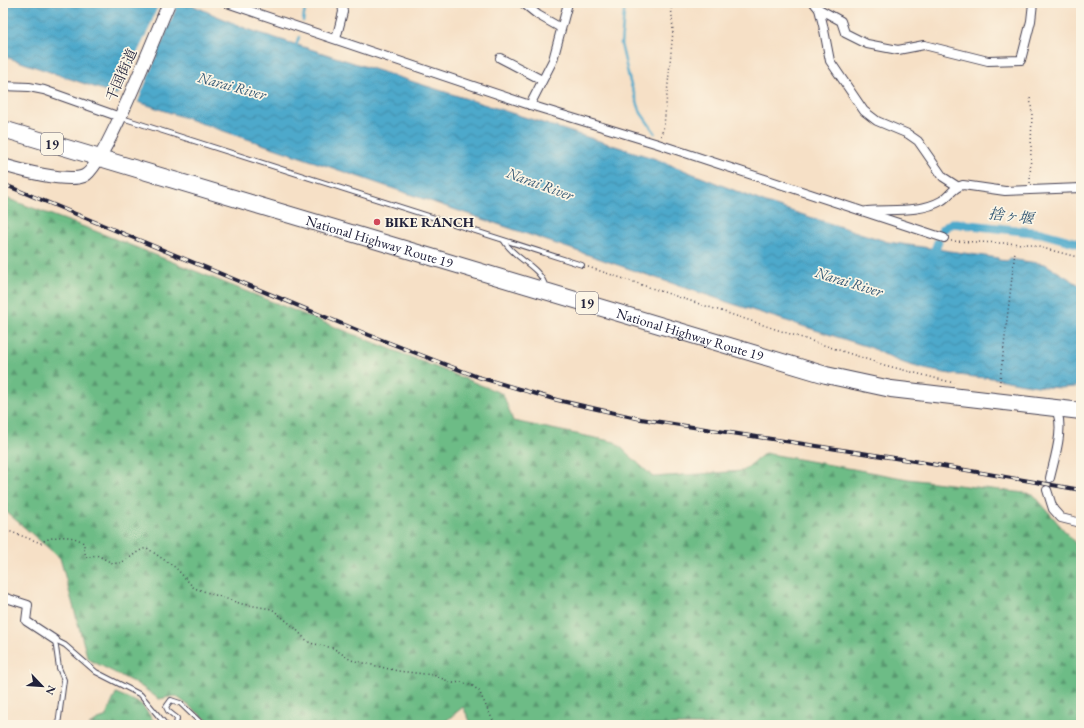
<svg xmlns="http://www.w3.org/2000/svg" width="1084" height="728" viewBox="0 0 1084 728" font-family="'EB Garamond','Noto Serif JP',serif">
<defs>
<pattern id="forest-firs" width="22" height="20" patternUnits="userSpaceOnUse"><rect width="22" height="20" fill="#6dbc86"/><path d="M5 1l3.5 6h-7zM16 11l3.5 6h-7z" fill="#59986f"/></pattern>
<pattern id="water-waves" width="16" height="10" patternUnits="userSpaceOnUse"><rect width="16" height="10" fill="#4da9cb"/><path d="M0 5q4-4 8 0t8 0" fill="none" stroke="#4089a6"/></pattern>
</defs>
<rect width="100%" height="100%" fill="#fcf5e5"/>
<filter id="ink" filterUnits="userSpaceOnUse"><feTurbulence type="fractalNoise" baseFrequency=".025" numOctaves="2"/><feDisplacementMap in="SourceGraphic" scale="8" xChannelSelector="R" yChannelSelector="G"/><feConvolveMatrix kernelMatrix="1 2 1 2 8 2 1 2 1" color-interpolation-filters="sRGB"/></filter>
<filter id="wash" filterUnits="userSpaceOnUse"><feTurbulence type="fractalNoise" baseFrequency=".012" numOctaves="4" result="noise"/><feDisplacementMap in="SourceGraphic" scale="16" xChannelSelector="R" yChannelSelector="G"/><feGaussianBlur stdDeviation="0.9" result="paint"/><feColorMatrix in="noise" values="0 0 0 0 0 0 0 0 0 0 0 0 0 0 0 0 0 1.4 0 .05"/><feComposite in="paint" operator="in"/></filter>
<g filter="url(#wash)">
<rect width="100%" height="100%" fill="#f6e0c6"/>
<g fill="url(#forest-firs)" stroke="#486f60">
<polygon points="3,197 95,231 503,394 513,421 615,442 653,477 743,471 765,453 908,479 1033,494 1081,550 1081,725 472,725 463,707 441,725 214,725 176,696 159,699 139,685 90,660 87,656 60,558 3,509"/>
<polygon points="116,693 141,704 157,725 89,725 106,716"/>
</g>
<path fill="url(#water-waves)" stroke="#386683" d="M3 3H187L247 29 656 159 766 203 888 242 998 258V260L1008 261 1009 259 1045 264 1081 286V386C1050 392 1014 381 985 377V378C945 374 906 369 872 348L730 303 3 56Z"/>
<polygon fill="#f6e0c6" points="159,3 178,3 137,104 116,97 149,29"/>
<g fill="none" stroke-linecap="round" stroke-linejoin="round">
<g stroke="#4da9cb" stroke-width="2.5">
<polyline points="625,3 621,44 630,82 641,113 655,133"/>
<polyline points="303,21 306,3"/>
<polyline points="296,46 299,37"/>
</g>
<g stroke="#4da9cb" stroke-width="9">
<polyline points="941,233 943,229 952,223 1041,233 1081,244"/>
<polyline points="931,261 938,242"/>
</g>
</g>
</g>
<g filter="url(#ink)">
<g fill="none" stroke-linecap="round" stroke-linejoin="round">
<polyline stroke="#ccbaaa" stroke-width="8" stroke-dasharray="8 4" stroke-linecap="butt" points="1047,490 1050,478"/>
<defs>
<g id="lane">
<polyline points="122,118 582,265"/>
<path d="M504 241C515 260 540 265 546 288"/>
<polyline points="55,640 65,645 96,672 141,695 166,725"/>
<polyline points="55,640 59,668 64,680 58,725"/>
<polyline points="176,725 177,718 168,711 166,707 171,700 180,703 203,725"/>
</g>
<g id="street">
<polyline points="227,3 530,105 658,144 944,238"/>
<polyline points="523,3 538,15 561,28"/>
<polyline points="814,3 819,9 823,25 830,61 864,111 877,121 908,134 918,141 943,177 957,186"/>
<polyline points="819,9 841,21 845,33 867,44 898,50 924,45 988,61 1021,60 1031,21 1033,3"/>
<polyline points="336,39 343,12 342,3"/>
<polyline points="500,58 542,80"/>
<polyline points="3,86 29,87 44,90 120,117"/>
<polyline points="530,105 553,60 568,3"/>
<path d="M867 211C890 209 920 213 941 201 950 196 953 187 963 185L1005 191 1081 188"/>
<path d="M1050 478C1054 460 1066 425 1055 408"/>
<polyline points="1047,490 1053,509 1061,518 1081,523"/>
<polyline points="3,597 28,605 26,621 55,640"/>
</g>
<path id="secondary" d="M3 165C20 170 67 183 84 176 104 168 157 30 169 3"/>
<g id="highway">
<path id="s1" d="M3 129 826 375 891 389 1081 411"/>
</g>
</defs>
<use href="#lane" stroke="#423e50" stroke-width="6"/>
<use href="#street" stroke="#423e50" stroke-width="10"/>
<use href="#secondary" stroke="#423e50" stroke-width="14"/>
<use href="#highway" stroke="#423e50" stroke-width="18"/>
<g stroke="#423e50" stroke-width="1.5" stroke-dasharray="1 3" stroke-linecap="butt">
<polyline points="661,136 664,126 673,31 671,3"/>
<polyline points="1030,183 1032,113 1030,97"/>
<polyline points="951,241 1027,244 1081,258"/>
<polyline points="588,267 884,365 954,383"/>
<polyline points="3,313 5,316 3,320"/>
<polyline points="3,372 6,378 3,379"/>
<polyline points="999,389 1015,251"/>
<path d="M3 529 41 543C50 535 77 534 84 544V551L87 558 96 555C102 557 107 561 113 563 125 566 135 550 147 548L176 568 194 588 242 604 272 609 294 627 304 638 310 643 333 648 351 660 398 671 433 675 453 683 461 682 473 686 479 691 495 725"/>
</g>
<use href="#lane" stroke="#fff" stroke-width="4"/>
<use href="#street" stroke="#fff" stroke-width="8"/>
<use href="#secondary" stroke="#fff" stroke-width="12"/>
<use href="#highway" stroke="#fff" stroke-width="16"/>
<defs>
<polyline id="rail" points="3,184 369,335 478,377 557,400 641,419 914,461 1081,490"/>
</defs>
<use href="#rail" stroke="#22223b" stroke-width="4"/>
<use href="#rail" stroke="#fcf5e5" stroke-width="2.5" stroke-dasharray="8" stroke-linecap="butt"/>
</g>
</g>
<circle fill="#d1495b" stroke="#fcf5e5" stroke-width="1.5" cx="377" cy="222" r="4"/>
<g text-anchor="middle" stroke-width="3.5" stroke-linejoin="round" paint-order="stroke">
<g fill="#fcf5e5" stroke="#63616e" stroke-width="1">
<rect x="41" y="133" width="22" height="22" rx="3"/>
<rect x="576" y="292" width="22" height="22" rx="3"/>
</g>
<g font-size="13" font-weight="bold" fill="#22223b">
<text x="52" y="149">19</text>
<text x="587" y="308">19</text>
</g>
<g font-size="14" fill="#22223b" stroke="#fcf5e5">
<text transform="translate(121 75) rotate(-66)" y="5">千国街道</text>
<text dy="5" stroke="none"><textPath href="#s1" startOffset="393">National Highway Route 19</textPath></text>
<text dy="5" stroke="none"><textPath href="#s1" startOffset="717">National Highway Route 19</textPath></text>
</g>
<g font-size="14" font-weight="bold" fill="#22223b" stroke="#fcf5e5" text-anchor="start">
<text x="385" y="227">BIKE RANCH</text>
</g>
<g font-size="15" font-style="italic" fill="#335875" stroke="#fcf5e5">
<text transform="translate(232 86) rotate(15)" y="5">Narai River</text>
<text transform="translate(540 184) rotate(20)" y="5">Narai River</text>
<text transform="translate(1011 216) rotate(7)" y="5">捨ヶ堰</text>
<text transform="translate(849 282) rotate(17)" y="5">Narai River</text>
</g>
</g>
<rect width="1084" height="728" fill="none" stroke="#fcf5e5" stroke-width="16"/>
<g transform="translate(42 686) rotate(115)" stroke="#fcf5e5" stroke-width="3" paint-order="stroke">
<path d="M0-3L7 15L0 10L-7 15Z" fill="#22223b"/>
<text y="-6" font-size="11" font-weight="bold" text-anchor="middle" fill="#22223b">N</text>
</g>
</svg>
